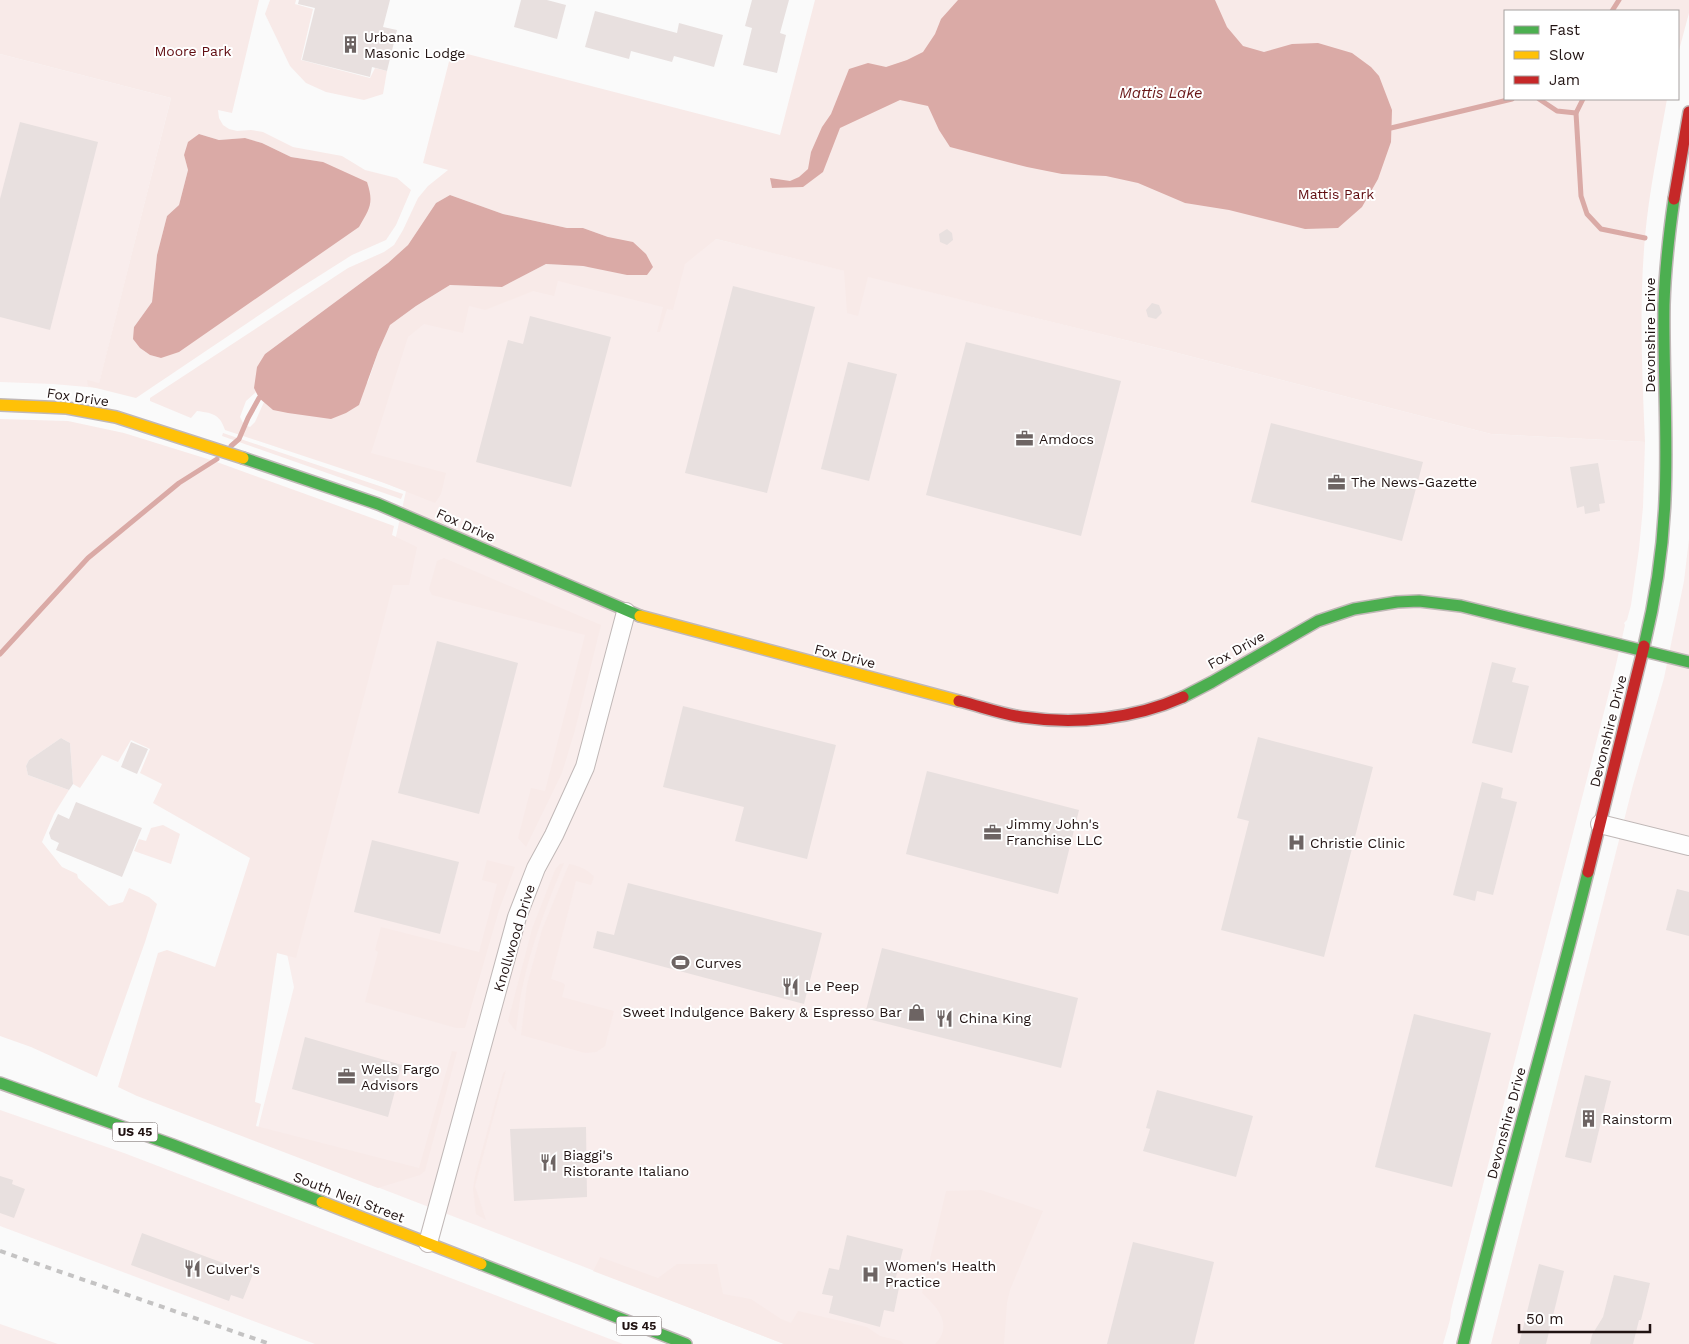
<svg xmlns="http://www.w3.org/2000/svg" width="1689" height="1344" viewBox="0 0 1689 1344" font-family="'Work Sans',sans-serif">
<rect width="100%" height="100%" fill="#fafafa"/>
<g fill="#f9edec">
<polygon points="0,54 171,98 98,388 53,384 0,382"/>
<polygon points="716,239 1166,350 1491,434 1645,442 1643,507 1639,549 1631,605 1627,620 1624,623 1625,625 1615,669 1451,1310 1450,1320 1443,1344 784,1344 255,1140 294,987 287,954 395,541 406,491 343,468 403,324 549,274 689,250"/>
<polygon points="1689,539 1689,1344 1491,1344 1633,785 1664,678 1684,581"/>
<polygon points="0,1110 124,1153 623,1344 315,1344 0,1226"/>
<polygon points="0,1324 58,1344 0,1344"/>
</g>
<g fill="#f8eae8" fill-rule="evenodd">
<path d="M0 0H259L232 113 218 110 219 118 223 125 229 129 237 131 251 130 263 132 293 147 342 156 365 170 397 178 411 190 396 225 386 240 352 255 292 293 136 398 88 386 87 380 99 383 171 98 0 54ZM199 134 219 140 245 138 262 143 291 157 323 162 161 358 150 355 140 348 134 327 152 302 157 255 167 216 179 205 188 170 184 155Z"/>
<polygon points="270,0 296,0 295,4 313,9 301,60 370,78 375,68 387,71 383,94 364,100 326,92 306,83 290,66 265,14"/>
<path d="M815 0H1689V13L1678 54V11H1505V99H1667C1659 145 1649 191 1645 237 1639 305 1642 373 1645 442L1491 434 1166 350 868 277 858 316 847 313 844 271 716 239 685 264 673 310 667 309 660 332H657L663 307 558 281 554 296 533 291 485 310 469 306 463 333 424 324 408 337 371 453 446 473 441 494 435 503 382 482 225 430C220 414 212 413 197 411L191 418 150 401V398L348 268 384 252 394 245 403 230 418 198 428 186 448 170 423 163 452 50 780 135ZM450 195 503 214 567 228H583L608 237 647 275H627L583 266 546 264 502 287 450 285 416 306 390 325 378 352 368 382 273 410 264 402 255 422 250 427 244 425 240 417 246 401 256 392 265 354 388 263 408 245 436 203Z"/>
<polygon points="0,419 68,421 124,433 214,461 394,526 392,535 417,547 409,585 393,585 296,958 277,953 255,1102 261,1104 256,1126 419,1168 452,1051 457,1052 425,1171 420,1175 378,1188 137,1096 118,1087 158,953 167,950 215,967 250,858 153,803 162,784 140,773 150,749 131,740 118,762 102,755 80,788 73,784 70,743 61,738 29,760 26,766 28,775 69,790 54,814 42,842 62,867 77,874 78,878 109,906 123,902 129,888 149,897 157,904 145,942 97,1077 31,1047 0,1036"/>
<polygon points="223,433 403,494 401,499 222,436"/>
<polygon points="444,558 601,625 575,730 562,773 526,847 518,838 531,788 545,791 585,635 432,595 429,589 437,561"/>
<polygon points="163,825 180,834 171,864 134,851 139,839 146,841 151,828"/>
<polygon points="487,860 515,867 499,910 465,1028 456,1028 365,1002 378,952 375,950 381,927 479,952 497,884 482,880"/>
<path d="M564 863C547 904 531 945 522 989 519 1003 518 1017 516 1031L508 1021 532 929 555 870 560 864Z"/>
<path d="M569 864C577 865 589 870 594 877L591 885 576 881 551 979 563 983 565 985 562 997 614 1011 605 1046 596 1052 585 1053 521 1035 527 985 542 930Z"/>
<polygon points="506,1070 475,1186 486,1220 476,1214 473,1189 475,1176 503,1074"/>
<path d="M981 1190 1043 1211 1010 1290 1007 1303 1004 1344H935C954 1325 937 1307 922 1293L946 1191Z"/>
<polygon points="600,1257 658,1278 677,1264 717,1264 723,1294 751,1299 781,1319 791,1323 798,1311 867,1327 880,1336 901,1341 904,1344 784,1344 593,1271"/>
</g>
<g fill="#daaaa6">
<polygon points="958,0 1215,0 1227,27 1243,46 1264,52 1292,44 1318,43 1352,53 1371,67 1379,76 1392,110 1391,142 1378,179 1362,207 1338,228 1305,229 1229,210 1185,203 1138,183 1106,176 1062,174 1027,167 950,147 939,130 928,106 900,100 840,128 823,172 803,187 772,188 770,178 790,181 799,177 808,169 811,152 822,127 831,114 849,69 868,63 886,67 907,60 923,52 935,34 941,19"/>
<path d="M199 134 219 140 245 138 262 143 291 157 323 162 367 182C374 203 370 208 359 227L179 352 161 358 150 355 140 348 133 339 134 327 152 302 157 255 167 216 179 205 188 170 184 155 188 142Z"/>
<polygon points="450,195 503,214 567,228 583,228 608,237 633,242 646,254 653,267 647,275 627,275 583,266 546,264 502,287 450,285 416,306 390,325 378,352 359,405 346,413 331,419 288,413 273,410 259,398 254,388 257,367 265,354 388,263 408,245 436,203"/>
</g>
<g fill="none" stroke-linecap="round" stroke-linejoin="round">
<g stroke="#daaaa6" stroke-width="5">
<polyline points="1612,11 1619,0"/>
<polyline points="1539,99 1557,111 1576,113"/>
<polyline points="1583,99 1576,113 1581,196 1587,214 1601,229 1645,238"/>
<polyline points="1391,128 1512,99"/>
<polyline points="231,446 239,439 248,418 259,398"/>
<polyline points="0,654 88,558 179,483 217,459"/>
</g>
</g>
<g fill="#e8e0df">
<polygon points="299,0 390,0 383,27 397,30 387,71 372,67 370,77 302,60 315,8 298,4"/>
<polygon points="521,0 547,0 566,5 557,39 514,27"/>
<polygon points="752,0 789,0 780,33 786,35 777,73 743,65 752,28 745,26"/>
<polygon points="595,11 677,33 679,23 723,35 714,67 674,56 672,62 631,51 629,59 585,47"/>
<polygon points="20,122 98,142 50,330 0,317 0,199"/>
<polygon points="947,229 952,233 953,240 947,245 940,242 939,234"/>
<polygon points="733,286 815,307 767,493 685,473"/>
<polygon points="1152,303 1159,305 1162,313 1156,319 1148,317 1146,310"/>
<polygon points="530,316 611,337 571,487 476,462 508,340 523,344"/>
<polygon points="966,342 1121,381 1081,536 926,495"/>
<polygon points="848,362 897,374 869,481 821,469"/>
<polygon points="1271,423 1423,462 1402,541 1251,502"/>
<polygon points="1598,463 1605,503 1599,504 1600,511 1585,514 1584,506 1577,508 1570,467"/>
<polygon points="437,641 518,663 479,814 398,793"/>
<polygon points="1492,662 1516,668 1512,682 1529,686 1512,753 1472,743"/>
<polygon points="683,706 836,745 807,859 735,841 744,807 663,787"/>
<polygon points="1258,737 1373,767 1324,957 1221,930 1249,821 1237,818"/>
<polygon points="61,738 70,743 73,784 69,790 28,775 26,766 29,760"/>
<polygon points="131,742 148,749 137,774 121,767"/>
<polygon points="927,771 1079,810 1058,894 906,854"/>
<polygon points="1482,782 1503,788 1501,798 1517,802 1493,895 1477,891 1475,901 1453,895"/>
<polygon points="76,802 142,828 122,877 56,850 59,843 51,839 49,833 58,814 69,819"/>
<polygon points="372,840 459,862 440,934 354,912"/>
<polygon points="628,883 822,933 804,1004 593,948 597,931 614,935"/>
<polygon points="1677,889 1689,892 1689,936 1666,930"/>
<polygon points="882,948 1078,998 1061,1068 864,1018"/>
<polygon points="1414,1014 1491,1033 1452,1187 1375,1167"/>
<polygon points="305,1037 402,1065 388,1117 292,1089"/>
<polygon points="1585,1075 1611,1081 1591,1163 1565,1157"/>
<polygon points="1157,1090 1253,1116 1236,1177 1143,1151 1150,1129 1146,1128"/>
<polygon points="586,1127 587,1197 514,1201 510,1129"/>
<polygon points="0,1176 13,1180 12,1184 25,1189 14,1218 0,1213"/>
<polygon points="142,1233 253,1274 243,1299 231,1295 229,1301 131,1265"/>
<polygon points="847,1235 903,1249 895,1281 900,1283 894,1312 884,1310 880,1327 829,1313 833,1296 822,1294 829,1268 839,1270"/>
<polygon points="1133,1242 1214,1262 1194,1344 1107,1344"/>
<polygon points="1539,1264 1564,1271 1546,1344 1519,1344"/>
<polygon points="1614,1275 1650,1283 1641,1320 1639,1320 1633,1344 1590,1344 1592,1335 1603,1317"/>
</g>
<g fill="none" stroke-linecap="round" stroke-linejoin="round">
<defs>
<g id="street">
<polyline points="1600,824 1689,846"/>
<polyline points="428,1243 517,917 536,868 554,835 585,767 626,612"/>
</g>
<g id="fast">
<polyline points="243,458 378,504 640,616"/>
<path d="M1644 646C1656 597 1663 550 1665 499 1668 434 1663 370 1664 305 1665 269 1669 234 1674 199"/>
<polyline points="1183,697 1212,682 1318,621 1354,609 1397,602 1419,601 1461,606 1689,662"/>
<polyline points="0,1083 173,1145 322,1202"/>
<polyline points="481,1264 686,1344"/>
<path d="M1463 1344C1502 1186 1549 1030 1588 872"/>
</g>
<g id="slow">
<polyline points="0,405 67,408 116,417 243,458"/>
<polyline points="640,616 959,701"/>
<polyline points="322,1202 481,1264"/>
</g>
<g id="jam">
<polyline points="1674,199 1689,112"/>
<path d="M959 701C980 706 1001 714 1022 717 1076 725 1134 719 1183 697"/>
<polyline points="1588,872 1644,646"/>
</g>
</defs>
<use href="#street" stroke="#c0b8b7" stroke-width="20"/>
<use href="#fast" stroke="#c0b8b7" stroke-width="14"/>
<use href="#slow" stroke="#c0b8b7" stroke-width="14"/>
<use href="#jam" stroke="#c0b8b7" stroke-width="14"/>
<use href="#street" stroke="#fefefe" stroke-width="18"/>
<use href="#fast" stroke="#4caf50" stroke-width="11"/>
<use href="#slow" stroke="#ffc107" stroke-width="11"/>
<use href="#jam" stroke="#c62828" stroke-width="11"/>
<polyline stroke="#c4c3c3" stroke-width="4" stroke-dasharray="6 6" stroke-linecap="butt" points="0,1251 270,1344"/>
</g>
<defs>
<symbol id="building-bare" viewBox="-9 -9 18 18"><path d="M-4-6H4V6H1V3H-1V6H-4ZM-2.5-4.3h1.7v1.8h-1.7ZM.8-4.3h1.7v1.8H.8ZM-2.5-1h1.7V.8h-1.7ZM.8-1h1.7V.8H.8Z" fill="#6d6463" stroke="#fff" stroke-width="2.5" paint-order="stroke"/></symbol>
<symbol id="office-bare" viewBox="-9 -9 18 18"><path d="M-6-3h4V-5.5h4V-3h4V5H-6ZM-1-4.5V-3h2v-1.5ZM-6 0V1H6V0Z" fill="#6d6463" stroke="#fff" stroke-width="2.5" paint-order="stroke"/></symbol>
<symbol id="hospital-bare" viewBox="-9 -9 18 18"><path d="M-5-5h3v3.5h4V-5h3V5h-3V1.5h-4V5h-3Z" fill="#6d6463" stroke="#fff" stroke-width="2.5" paint-order="stroke"/></symbol>
<symbol id="stadium-bare" viewBox="-9 -9 18 18"><path d="M0-5a6.5 5 0 1 0 0 10a6.5 5 0 1 0 0-10ZM-3.5-1.8h7v3.6h-7Z" fill="#6d6463" stroke="#fff" stroke-width="2.5" paint-order="stroke"/></symbol>
<symbol id="restaurant-bare" viewBox="-9 -9 18 18"><path d="M-5-6h1v4h1v-4h1v4h1v-4h1v5L-1.5 .5V6h-2V.5L-5-1ZM5-6V6H3V1.5H1.5Q1.5-4 5-6Z" fill="#6d6463" stroke="#fff" stroke-width="2.5" paint-order="stroke"/></symbol>
<symbol id="shop-bare" viewBox="-9 -9 18 18"><path d="M-5-2.5h2.3a2.7 3.5 0 0 1 5.4 0H5L5.5 6h-11ZM-1.5-2.5h3a1.5 2.3 0 0 0-3 0Z" fill="#6d6463" stroke="#fff" stroke-width="2.5" paint-order="stroke"/></symbol>
</defs>
<g fill-rule="evenodd">
<use href="#building-bare" x="338" y="32" width="25" height="25"/>
<use href="#office-bare" x="1012" y="426" width="25" height="25"/>
<use href="#office-bare" x="1324" y="470" width="25" height="25"/>
<use href="#office-bare" x="980" y="820" width="25" height="25"/>
<use href="#hospital-bare" x="1284" y="830" width="25" height="25"/>
<use href="#stadium-bare" x="668" y="950" width="25" height="25"/>
<use href="#restaurant-bare" x="778" y="974" width="25" height="25"/>
<use href="#shop-bare" x="904" y="1000" width="25" height="25"/>
<use href="#restaurant-bare" x="932" y="1006" width="25" height="25"/>
<use href="#office-bare" x="334" y="1064" width="25" height="25"/>
<use href="#building-bare" x="1576" y="1106" width="25" height="25"/>
<use href="#restaurant-bare" x="536" y="1150" width="25" height="25"/>
<use href="#restaurant-bare" x="180" y="1256" width="25" height="25"/>
<use href="#hospital-bare" x="858" y="1262" width="25" height="25"/>
</g>
<g text-anchor="middle" stroke-width="4" stroke-linejoin="round" paint-order="stroke">
<g fill="#fff" stroke="#645a59" stroke-width="1">
<rect x="112.5" y="1122.5" width="45" height="19" rx="4"/>
<rect x="616.5" y="1316.5" width="45" height="19" rx="4"/>
</g>
<g font-size="12" font-weight="bold" fill="#211312">
<text x="135" y="1136">US 45</text>
<text x="639" y="1330">US 45</text>
</g>
<g font-size="14" fill="#211312" stroke="#fff" text-anchor="start">
<text x="364" y="42">Urbana<tspan x="364" dy="16">Masonic Lodge</tspan></text>
<text x="1039" y="444">Amdocs</text>
<text x="1351" y="487">The News-Gazette</text>
<text x="1006" y="829">Jimmy John's<tspan x="1006" dy="16">Franchise LLC</tspan></text>
<text x="1310" y="848">Christie Clinic</text>
<text x="695" y="968">Curves</text>
<text x="805" y="991">Le Peep</text>
<text x="902" y="1017" text-anchor="end">Sweet Indulgence Bakery &amp; Espresso Bar</text>
<text x="959" y="1023">China King</text>
<text x="361" y="1074">Wells Fargo<tspan x="361" dy="16">Advisors</tspan></text>
<text x="1602" y="1124">Rainstorm</text>
<text x="563" y="1160">Biaggi's<tspan x="563" dy="16">Ristorante Italiano</tspan></text>
<text x="885" y="1271">Women's Health<tspan x="885" dy="16">Practice</tspan></text>
<text x="206" y="1274">Culver's</text>
</g>
<g font-size="14" fill="#600c10" stroke="#fff">
<text x="193" y="56">Moore Park</text>
<text x="1336" y="199">Mattis Park</text>
</g>
<g font-size="14" fill="#211312" stroke="#fff">
<text transform="translate(1650 335) rotate(-90)" y="5">Devonshire Drive</text>
<text transform="translate(78 397) rotate(8)" y="5">Fox Drive</text>
<text transform="translate(466 525) rotate(24)" y="5">Fox Drive</text>
<text transform="translate(1236 650) rotate(-29)" y="5">Fox Drive</text>
<text transform="translate(845 656) rotate(14)" y="5">Fox Drive</text>
<text transform="translate(1608 731) rotate(-76)" y="5">Devonshire Drive</text>
<text transform="translate(514 938) rotate(-73)" y="5">Knollwood Drive</text>
<text transform="translate(1506 1123) rotate(-75)" y="5">Devonshire Drive</text>
<text transform="translate(349 1197) rotate(21)" y="5">South Neil Street</text>
</g>
<g font-size="15" font-style="italic" fill="#6a1718" stroke="#fff">
<text x="1161" y="98">Mattis Lake</text>
</g>
</g>
<rect x="1504" y="10" width="175" height="90" fill="#ffffff" stroke="#a6a1a0"/>
<rect x="1514" y="26" width="25" height="8" fill="#4caf50" stroke="#a6a1a0"/>
<text x="1549" y="35" font-size="15" fill="#211312">Fast</text>
<rect x="1514" y="51" width="25" height="8" fill="#ffc107" stroke="#a6a1a0"/>
<text x="1549" y="60" font-size="15" fill="#211312">Slow</text>
<rect x="1514" y="76" width="25" height="8" fill="#c62828" stroke="#a6a1a0"/>
<text x="1549" y="85" font-size="15" fill="#211312">Jam</text>
<path d="M1519 1324v8h131v-8" fill="none" stroke="#211312" stroke-width="2.5"/>
<text x="1526" y="1324" font-size="15" fill="#211312" stroke="#ffffff" stroke-width="4" paint-order="stroke">50 m</text>
</svg>
